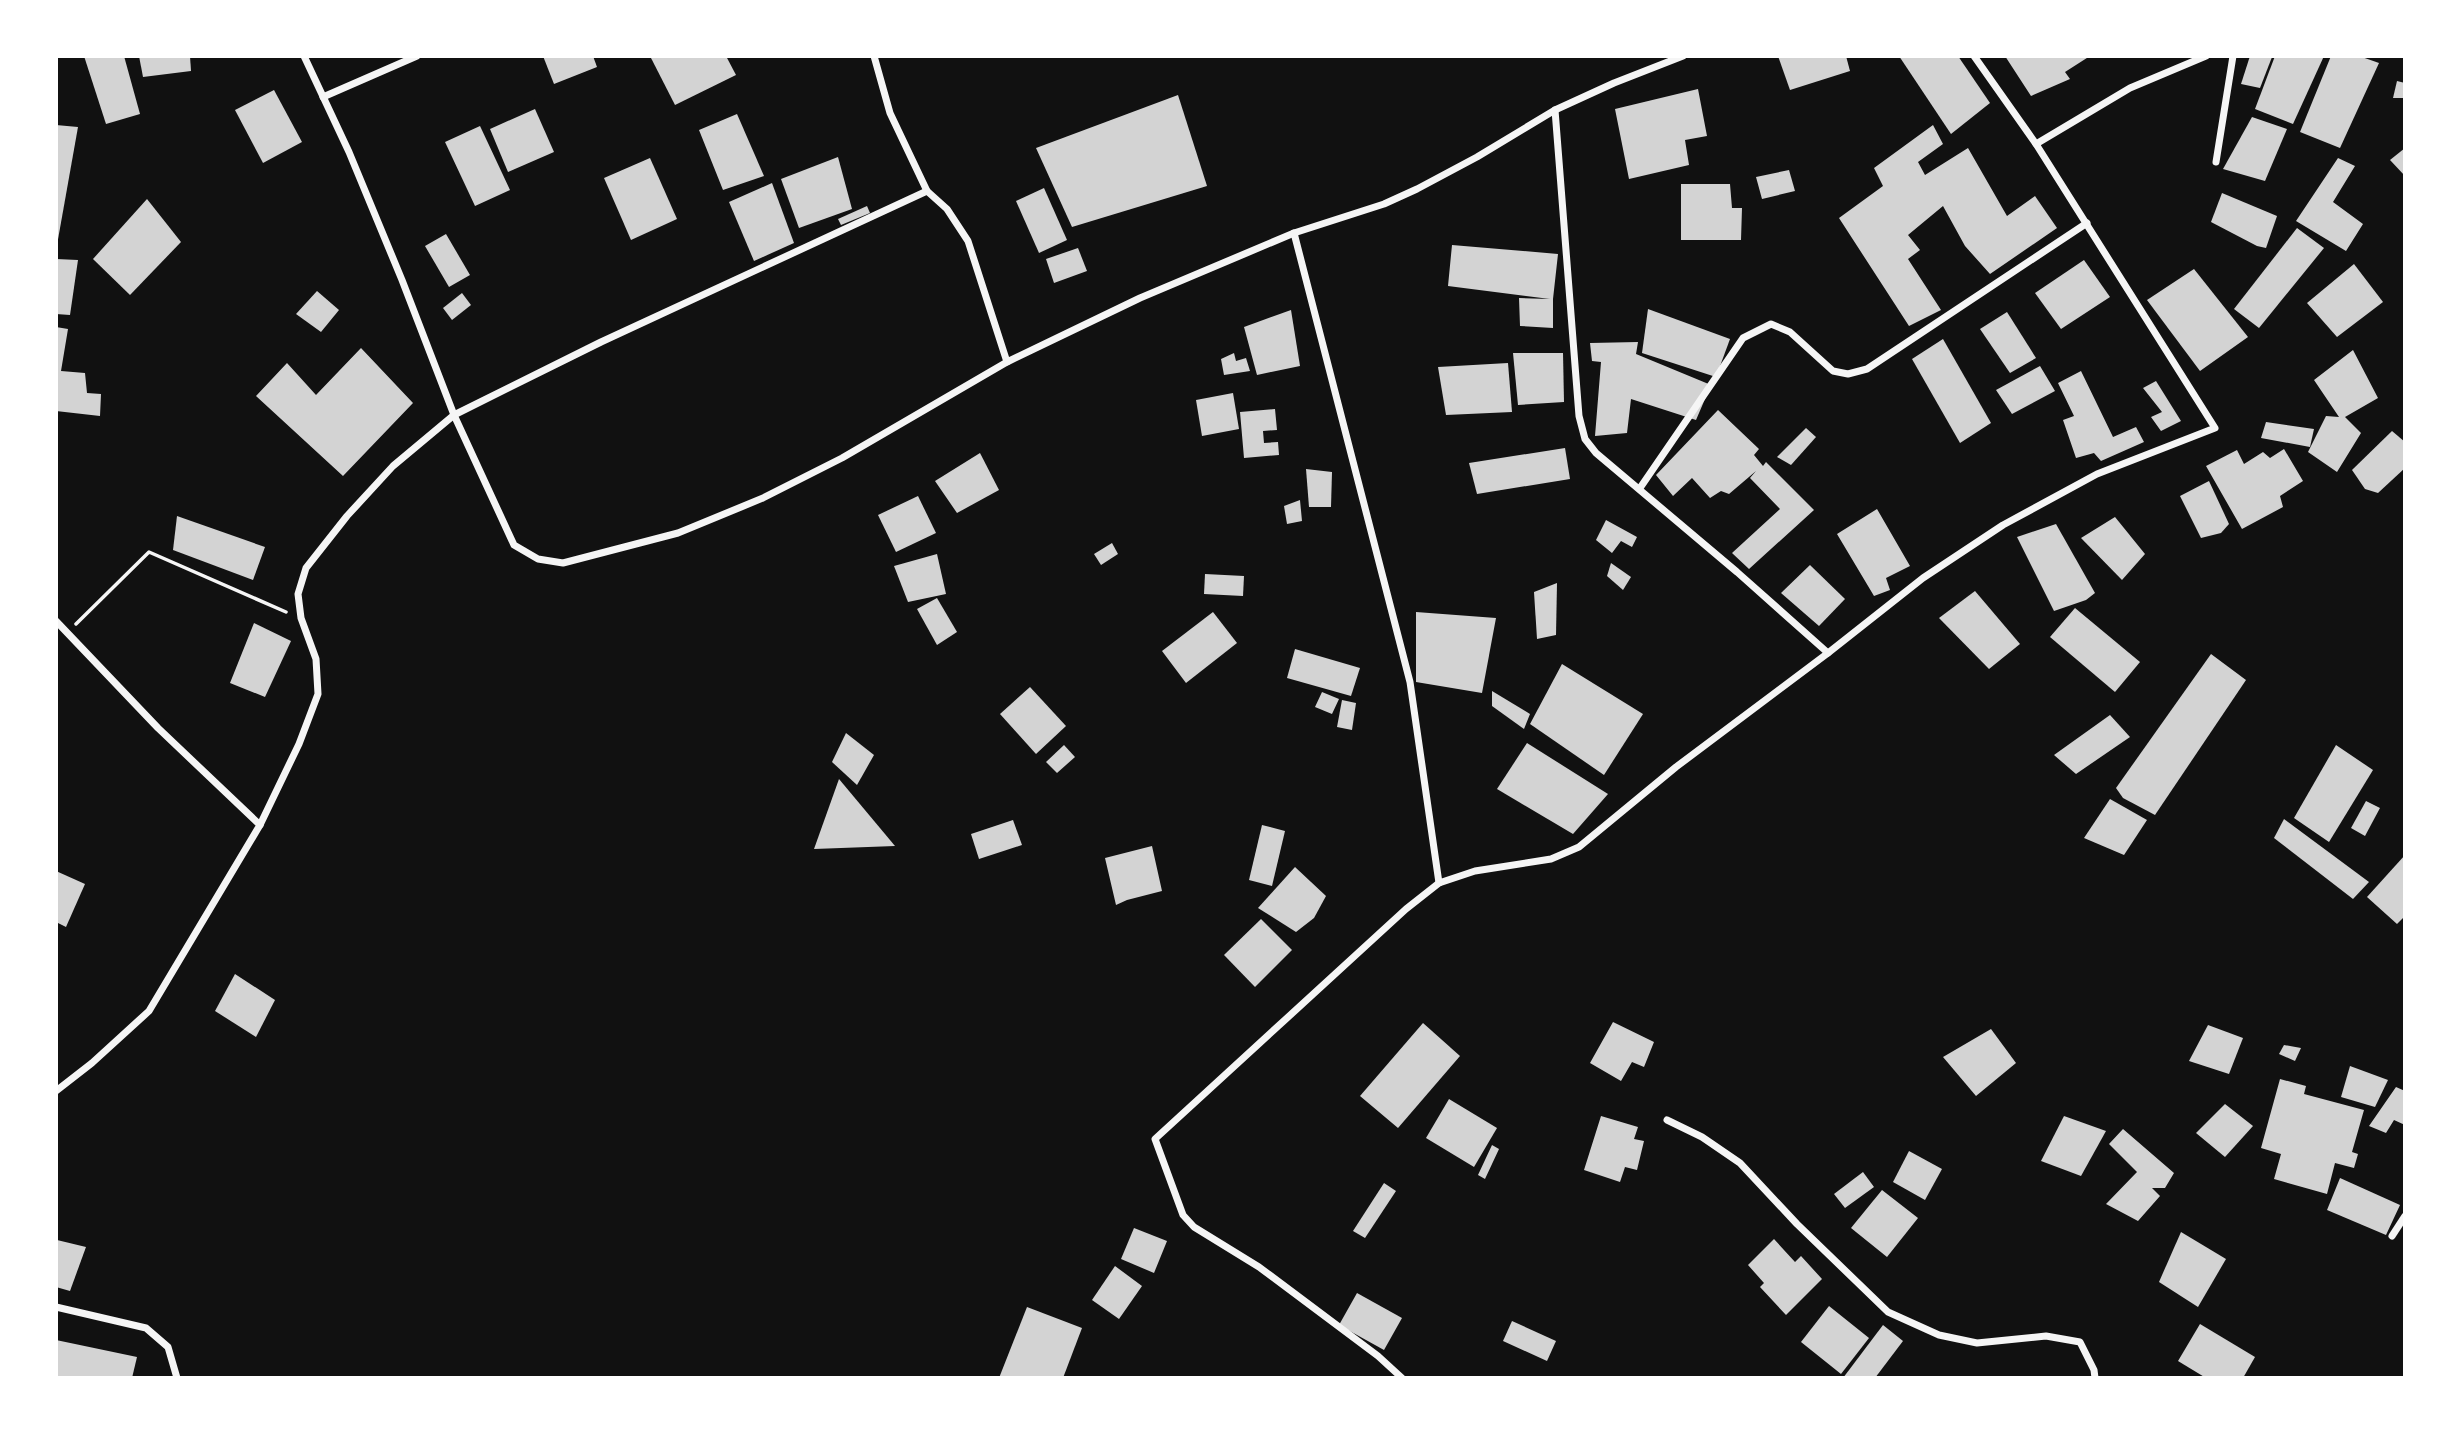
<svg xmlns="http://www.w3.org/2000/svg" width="2461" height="1434" viewBox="0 0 2461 1434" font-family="'PT Sans Narrow',sans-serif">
<rect width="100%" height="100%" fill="#111"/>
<g fill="#d3d3d3">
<polygon points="84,56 124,56 140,114 106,124"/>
<polygon points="139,56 190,56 191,71 143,77"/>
<polygon points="543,56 593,56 597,67 554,84"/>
<polygon points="650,56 726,56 736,75 675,105"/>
<polygon points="1778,56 1846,56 1850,71 1790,90"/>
<polygon points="1899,56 1958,56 1990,103 1951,134"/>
<polygon points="2005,56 2090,56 2065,72 2070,79 2031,96"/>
<polygon points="2250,56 2272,57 2260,88 2241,84"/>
<polygon points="2275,56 2324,56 2293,124 2255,109"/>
<polygon points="2331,56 2359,56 2379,63 2340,148 2300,132"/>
<polygon points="2397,81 2405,83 2404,98 2393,98"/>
<polygon points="1698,89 1707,136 1685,140 1689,165 1629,179 1615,109"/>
<polygon points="274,90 302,142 263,163 235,110"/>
<polygon points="1178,95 1207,186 1072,227 1036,148"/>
<polygon points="535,109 554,152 508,172 490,129"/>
<polygon points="737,114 764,176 723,190 699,130"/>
<polygon points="2252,117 2287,129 2265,181 2223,169"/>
<polygon points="56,125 78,127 57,245 56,245"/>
<polygon points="1933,125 1943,144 1918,162 1925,175 1968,148 2007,216 2035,196 2057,228 1990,274 1965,246 1943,206 1908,235 1920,250 1908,259 1941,310 1909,326 1839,218 1883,186 1874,168"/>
<polygon points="480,126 510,190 475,206 445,142"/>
<polygon points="2405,148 2405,176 2390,160"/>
<polygon points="838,157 852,209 799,228 781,179"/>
<polygon points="650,158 677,219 631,240 604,178"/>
<polygon points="2338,158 2355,166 2333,202 2363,224 2346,251 2296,221"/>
<polygon points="1789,170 1795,191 1762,199 1756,177"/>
<polygon points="772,183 794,243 754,261 729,202"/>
<polygon points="1681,184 1730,184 1732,208 1742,208 1741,240 1681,240"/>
<polygon points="1044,188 1067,240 1039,253 1016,201"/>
<polygon points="2222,193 2277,216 2266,248 2257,246 2211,222"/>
<polygon points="147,199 181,242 130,295 93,259"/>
<polygon points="867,206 870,213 841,225 838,219"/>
<polygon points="2297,228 2324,248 2259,328 2234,309"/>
<polygon points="446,234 470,275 449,287 425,246"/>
<polygon points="1452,245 1558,254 1553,299 1553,328 1520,326 1519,298 1550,299 1448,286"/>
<polygon points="1078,248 1087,271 1054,283 1046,259"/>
<polygon points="56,259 78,260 70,315 56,314"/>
<polygon points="2084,260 2110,297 2061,329 2035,293"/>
<polygon points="2354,264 2383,302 2337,337 2307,303"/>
<polygon points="2194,269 2248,337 2200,371 2147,300"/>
<polygon points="317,291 339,310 321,332 296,314"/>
<polygon points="462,293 471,305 452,320 443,308"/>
<polygon points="1648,309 1730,339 1716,377 1642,353"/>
<polygon points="1291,310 1300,366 1257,375 1244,327"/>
<polygon points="2007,312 2036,358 2010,373 1980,329"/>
<polygon points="56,327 68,329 61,371 85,373 87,393 101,394 100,416 56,411"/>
<polygon points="1943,339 1991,423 1960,443 1912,359"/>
<polygon points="1638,342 1636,354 1711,385 1696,420 1631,399 1627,433 1595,436 1601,362 1592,361 1590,343"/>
<polygon points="361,348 413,403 343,476 256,396 287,363 316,395"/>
<polygon points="2353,350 2378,398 2345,417 2361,433 2337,472 2308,452 2326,416 2339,417 2314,380"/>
<polygon points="1234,353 1236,361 1246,358 1250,371 1224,375 1221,359"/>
<polygon points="1513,353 1563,353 1564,402 1518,405"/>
<polygon points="1508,363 1512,412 1446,415 1438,367"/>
<polygon points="2040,366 2055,391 2012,414 1996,390"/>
<polygon points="2081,371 2113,437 2136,427 2144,442 2101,461 2094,453 2076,458 2063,420 2074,416 2058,383"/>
<polygon points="2156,381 2181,421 2161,431 2151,417 2162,412 2143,388"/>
<polygon points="1233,393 1239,429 1202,436 1196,400"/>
<polygon points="1275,409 1277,430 1263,431 1264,443 1278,442 1279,455 1244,458 1240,412"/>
<polygon points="1718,410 1759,449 1754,455 1763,466 1766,462 1814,510 1749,569 1732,553 1780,509 1750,478 1756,471 1729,494 1721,491 1710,498 1692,478 1673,496 1656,475"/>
<polygon points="2266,422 2314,429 2310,447 2261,438"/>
<polygon points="1806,428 1816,437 1791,465 1777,457"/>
<polygon points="2392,431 2405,442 2405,468 2378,493 2365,489 2352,470"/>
<polygon points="1565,448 1570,479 1477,494 1469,463"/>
<polygon points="2284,449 2303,481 2280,496 2283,507 2242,529 2206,466 2237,450 2244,464 2263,452 2270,458"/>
<polygon points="980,453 999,490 957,513 935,481"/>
<polygon points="1306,469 1332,472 1331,507 1309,507"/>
<polygon points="2209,481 2229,524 2221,533 2201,538 2180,496"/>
<polygon points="918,496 936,533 896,552 878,515"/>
<polygon points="1300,500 1302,521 1287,524 1284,506"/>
<polygon points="1877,509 1910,566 1886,578 1890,590 1874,596 1837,534"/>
<polygon points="177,516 265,547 253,580 173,550"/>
<polygon points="2115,517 2145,554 2122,580 2081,538"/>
<polygon points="1606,520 1637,537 1632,547 1621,541 1612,553 1596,540"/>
<polygon points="2056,524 2095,593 2086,600 2054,611 2017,537"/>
<polygon points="1112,543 1118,554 1101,565 1094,554"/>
<polygon points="937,554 946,594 908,602 894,566"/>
<polygon points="1611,563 1631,577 1623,590 1607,576"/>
<polygon points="1810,565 1845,599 1819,626 1781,593"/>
<polygon points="1205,574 1244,576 1243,596 1204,594"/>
<polygon points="1557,583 1556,635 1537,639 1534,592"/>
<polygon points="1975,591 2020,644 1989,669 1939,618"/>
<polygon points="937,598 957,632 937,645 917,609"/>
<polygon points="2075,608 2140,662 2115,692 2050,637"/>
<polygon points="1213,612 1237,643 1186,683 1162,651"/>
<polygon points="1416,612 1496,618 1482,693 1416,682"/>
<polygon points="254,623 291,641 265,697 230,683"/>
<polygon points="1295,649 1360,668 1351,696 1287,678"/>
<polygon points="2211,654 2246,680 2155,815 2123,798 2116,788"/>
<polygon points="1562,664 1643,714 1604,775 1530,724"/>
<polygon points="1030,687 1066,726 1036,754 1000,714"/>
<polygon points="1492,691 1530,714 1524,729 1492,706"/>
<polygon points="1322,692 1339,699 1332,714 1315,707"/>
<polygon points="1342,700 1356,703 1352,730 1337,727"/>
<polygon points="2110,715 2130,737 2076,774 2054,755"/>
<polygon points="846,733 874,755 857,785 832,762"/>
<polygon points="1527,743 1608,794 1573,834 1497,789"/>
<polygon points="1064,745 1075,757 1057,773 1046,762"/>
<polygon points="2336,745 2373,770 2329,842 2294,818"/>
<polygon points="839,779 895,846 814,849"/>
<polygon points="2110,799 2147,820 2124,855 2084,838"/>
<polygon points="2366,801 2380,808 2365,836 2351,828"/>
<polygon points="2284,819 2369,882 2353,899 2274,838"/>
<polygon points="1013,820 1022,845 979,859 971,834"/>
<polygon points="1262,825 1285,831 1272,886 1249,880"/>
<polygon points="1152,846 1162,891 1127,900 1116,905 1105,858"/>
<polygon points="2405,855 2405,916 2397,924 2367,897"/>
<polygon points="1295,867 1326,896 1314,918 1296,932 1258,908"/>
<polygon points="56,871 85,884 66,927 56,922"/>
<polygon points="1261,919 1292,950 1255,987 1224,955"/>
<polygon points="235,974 275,1000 256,1037 215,1011"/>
<polygon points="1613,1022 1654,1042 1644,1067 1632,1062 1621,1081 1590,1063"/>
<polygon points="1423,1023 1460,1056 1398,1128 1360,1096"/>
<polygon points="2208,1025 2243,1038 2229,1074 2189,1061"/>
<polygon points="1991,1029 2016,1063 1976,1096 1943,1057"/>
<polygon points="2284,1045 2301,1048 2295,1061 2279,1054"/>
<polygon points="2350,1066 2388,1080 2375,1107 2341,1097"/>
<polygon points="2280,1079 2306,1086 2304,1094 2364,1110 2352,1152 2358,1154 2354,1168 2335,1163 2327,1194 2274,1179 2281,1154 2261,1148"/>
<polygon points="2396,1087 2405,1091 2405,1125 2394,1120 2386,1133 2369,1126"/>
<polygon points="1449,1099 1497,1128 1474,1167 1426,1138"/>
<polygon points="2225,1104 2253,1126 2225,1157 2196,1133"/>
<polygon points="1601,1116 1638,1127 1634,1139 1644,1141 1637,1170 1625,1167 1620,1182 1584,1170"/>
<polygon points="2064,1116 2106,1131 2081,1176 2041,1161"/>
<polygon points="2123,1129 2174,1173 2165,1188 2152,1188 2160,1196 2138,1221 2106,1204 2137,1172 2109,1144"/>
<polygon points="1492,1145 1499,1149 1485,1179 1478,1175"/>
<polygon points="1909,1151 1942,1169 1925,1200 1893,1182"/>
<polygon points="1863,1172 1874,1187 1845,1208 1834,1194"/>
<polygon points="2340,1178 2400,1205 2386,1235 2327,1210"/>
<polygon points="1384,1183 1396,1191 1365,1238 1353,1231"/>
<polygon points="1882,1190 1918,1218 1887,1257 1851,1228"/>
<polygon points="1134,1228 1167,1241 1154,1273 1121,1259"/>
<polygon points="2181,1232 2226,1259 2198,1307 2159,1282"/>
<polygon points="1774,1239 1795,1262 1801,1256 1822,1279 1786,1315 1760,1287 1764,1283 1748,1265"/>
<polygon points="57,1240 86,1247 70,1291 56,1287"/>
<polygon points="1115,1266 1142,1286 1119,1319 1092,1300"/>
<polygon points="1357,1293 1402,1318 1384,1350 1339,1325"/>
<polygon points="1829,1306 1869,1338 1841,1374 1801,1342"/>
<polygon points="1027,1307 1082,1328 1063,1378 999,1378"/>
<polygon points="1512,1321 1556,1341 1547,1361 1503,1341"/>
<polygon points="2200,1324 2255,1357 2243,1378 2206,1378 2178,1361"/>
<polygon points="1883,1325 1903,1341 1875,1378 1843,1378"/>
<polygon points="56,1340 137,1357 132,1378 56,1378"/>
</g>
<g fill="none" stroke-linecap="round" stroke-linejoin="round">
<polyline stroke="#f5f5f5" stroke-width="3.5" points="76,624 149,552 286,612"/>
<g stroke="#f5f5f5" stroke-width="7">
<polyline points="304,56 349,152 402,280 454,415 514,545 538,559 563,563 678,533 763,498 842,458 1007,362 1140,298 1294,233 1384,204 1417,189 1477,157 1555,110 1614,83 1683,56"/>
<polyline points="874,56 890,113 927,191"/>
<polyline points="1974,56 2036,144"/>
<polyline points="323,97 417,56"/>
<polyline points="1555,110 1579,416 1585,439 1596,453 1737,572 1828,653"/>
<polyline points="2216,162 2233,56"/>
<polyline points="1294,233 1410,682 1439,883"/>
<polyline points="1640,488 1743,338 1771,324 1790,332 1833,371 1848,374 1867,369 2087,223"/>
<polyline points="56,621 158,728 260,825"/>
<polyline points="56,1091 92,1063 149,1011 260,825 299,744 318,694 316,659 301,618 298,594 306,568 347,516 393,466 454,415 601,342 927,191 947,209 968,241 1007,362"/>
<polyline points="1667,1120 1702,1137 1740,1163 1797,1224 1888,1312 1939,1335 1977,1343 2046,1336 2080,1342 2094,1370 2095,1378"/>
<polyline points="2392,1236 2405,1216"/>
<polyline points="56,1307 146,1328 168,1347 177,1378"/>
<polyline points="1402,1378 1378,1356 1259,1267 1194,1227 1183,1215 1155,1139 1406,909 1439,883 1475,871 1551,859 1579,847 1676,767 1828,653 1923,578 2003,525 2097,474 2215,428 2036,144 2130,88 2206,56"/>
</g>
</g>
<rect width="2461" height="1434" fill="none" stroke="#ffffff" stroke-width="116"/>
</svg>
